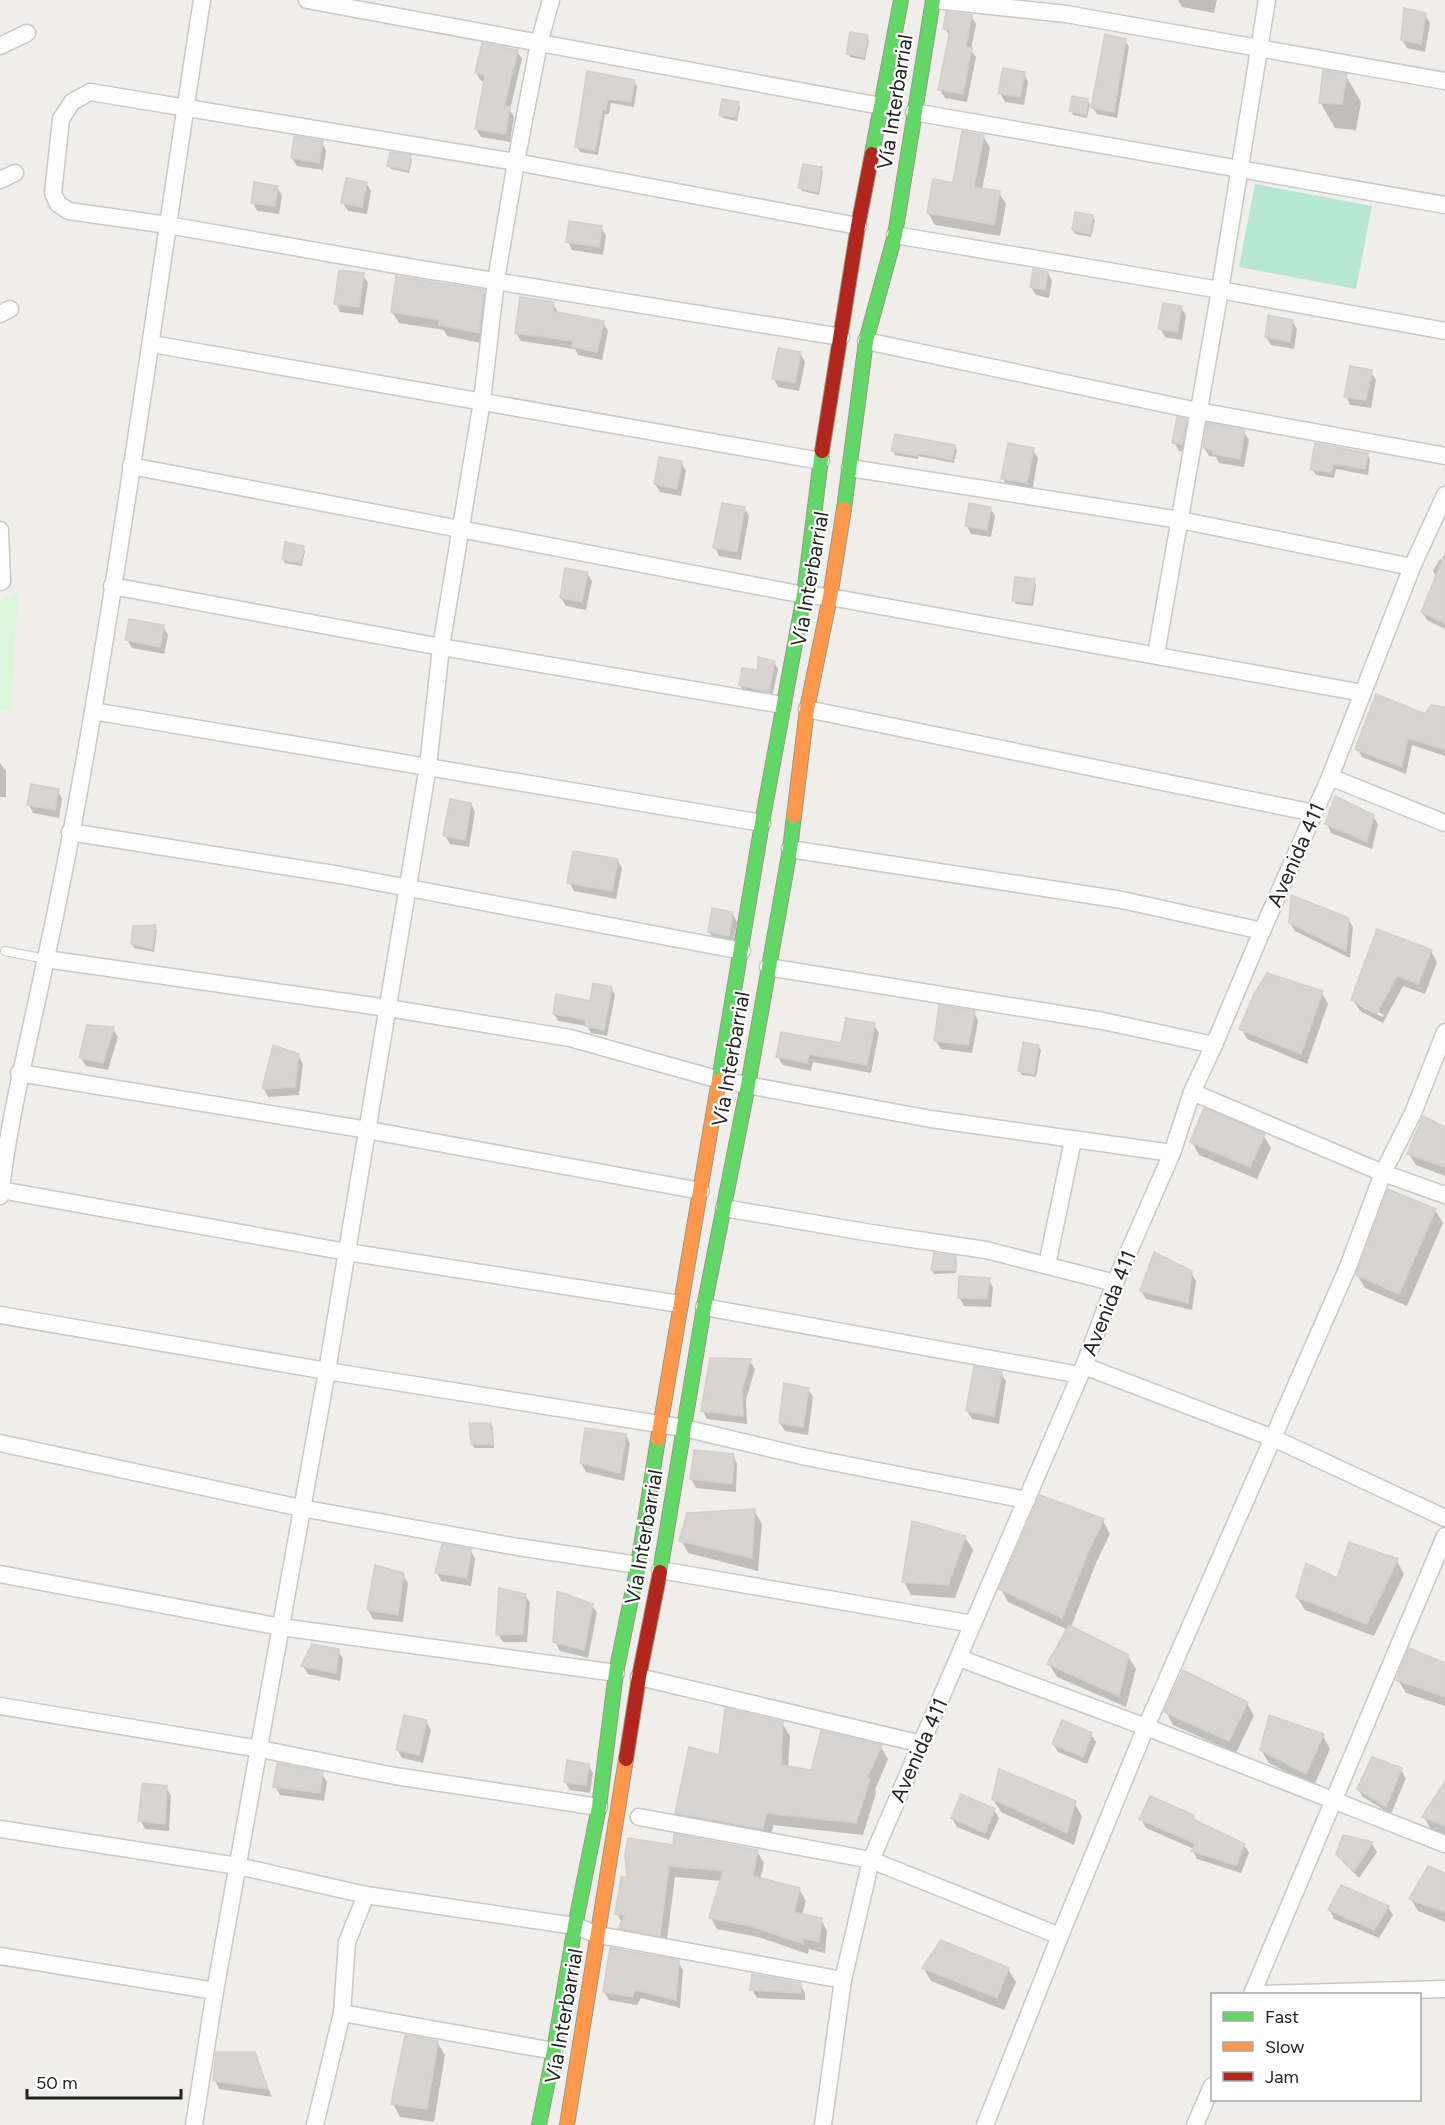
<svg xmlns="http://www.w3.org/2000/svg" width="1445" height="2125" viewBox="0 0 1445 2125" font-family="Figtree,sans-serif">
<rect width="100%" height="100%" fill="#f0eeeb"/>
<polygon fill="#daf5da" points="18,592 11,710 0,710 0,601"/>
<polygon fill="#b7e6d2" points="1255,184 1372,206 1356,289 1239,267"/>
<g fill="#0003" fill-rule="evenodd">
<polygon points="1178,0 1217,0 1214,13 1182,7"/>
<polygon points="1425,15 1430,23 1425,52 1407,48 1402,40"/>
<polygon points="971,16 976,24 971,50 976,57 967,102 945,98 940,90 950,37 945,28"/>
<polygon points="867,37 869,40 865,60 850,57 848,53"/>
<polygon points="1125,40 1129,47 1117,118 1097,114 1093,108"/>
<polygon points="517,51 522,59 510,110 514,117 510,142 481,137 476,129 485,82 481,81 476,73"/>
<polygon points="1024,73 1028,82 1024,105 1005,102 1000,93"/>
<polygon points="1346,76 1361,102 1356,130 1335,128 1320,102"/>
<polygon points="634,81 637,87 634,107 611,103 609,114 605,114 598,155 580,152 577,147 581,115"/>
<polygon points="1087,100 1090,104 1087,118 1073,115 1071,111"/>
<polygon points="738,103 740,107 737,121 723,118 720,114"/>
<polygon points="983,136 990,148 982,190 999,193 1006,204 1000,236 935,225 928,213 954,185"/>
<polygon points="322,142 326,151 323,170 297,166 292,158"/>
<polygon points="410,157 412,160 409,173 391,169 389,166"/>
<polygon points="821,168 823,172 819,195 802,191 800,188"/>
<polygon points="366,183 371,191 367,214 348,211 343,203"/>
<polygon points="277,187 282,196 279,214 257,211 253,203"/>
<polygon points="1092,217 1095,220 1091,237 1075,234 1073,230"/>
<polygon points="601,227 606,236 603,255 572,250 568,242"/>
<polygon points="1048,273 1052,281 1049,298 1036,295 1031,287"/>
<polygon points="363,275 368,283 363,315 340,312 336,303"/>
<polygon points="483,291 490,303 485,344 447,336 444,330 399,323 392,312"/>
<polygon points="553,304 558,312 603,322 608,331 602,360 578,355 575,349 521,341 516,333"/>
<polygon points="1181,307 1186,316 1182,340 1165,337 1160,328"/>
<polygon points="1292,321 1297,329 1294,349 1271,345 1266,337"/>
<polygon points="800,353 805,362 799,391 778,387 774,379"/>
<polygon points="1371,372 1376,380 1371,408 1350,405 1346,396"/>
<polygon points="1186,421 1190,429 1186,452 1179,451 1174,442"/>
<polygon points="1244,432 1249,440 1244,467 1219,463 1216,457 1209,456 1204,448"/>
<polygon points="955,446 957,450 954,463 918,456 918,459 895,455 893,451"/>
<polygon points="1033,450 1038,458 1032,491 1007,487 1003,478"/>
<polygon points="1367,454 1370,460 1368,475 1336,469 1334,478 1316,475 1312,469"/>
<polygon points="681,462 686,471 681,496 660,492 655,484"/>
<polygon points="744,508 749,516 741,560 719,556 715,547"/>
<polygon points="990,508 995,516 991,537 971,534 967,526"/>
<polygon points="303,547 305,551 302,566 285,563 283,559"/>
<polygon points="1440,559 1445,562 1445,629 1427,620 1422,612 1436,577 1433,571"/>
<polygon points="587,573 592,581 586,610 566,606 561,598"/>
<polygon points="1034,581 1036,585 1033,606 1016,604 1013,600"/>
<polygon points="163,626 168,635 164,654 132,648 127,640"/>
<polygon points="774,662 778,669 772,698 744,692 740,685"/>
<polygon points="1445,709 1445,756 1412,745 1406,774 1362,757 1357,748"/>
<polygon points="0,763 6,771 6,797 0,797"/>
<polygon points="58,791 62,799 59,818 33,813 29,805"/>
<polygon points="471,804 475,812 469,847 450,844 445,836"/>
<polygon points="1373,816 1378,824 1372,849 1331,833 1327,824"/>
<polygon points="617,860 622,868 616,899 574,891 569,882"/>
<polygon points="732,913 737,922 733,944 714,940 709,932"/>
<polygon points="1348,919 1353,927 1350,958 1295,931 1290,923"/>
<polygon points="155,927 157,930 154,952 134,948 132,944"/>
<path d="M1431 951 1437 962 1425 994 1403 986 1383 1023 1360 1011 1353 1000ZM1360 1002 1384 1015 1383 1017 1360 1006Z"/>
<polygon points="611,988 615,995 607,1036 591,1033 587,1026 558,1021 554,1014 591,1003"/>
<polygon points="1322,993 1328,1004 1307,1064 1247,1039 1241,1028"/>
<polygon points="974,1012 978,1021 972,1053 941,1049 936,1041"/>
<polygon points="874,1025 879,1033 871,1073 813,1062 811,1071 783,1065 778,1057 842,1045"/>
<polygon points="113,1029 118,1037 108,1070 86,1066 81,1058"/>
<polygon points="1038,1046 1041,1050 1036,1077 1022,1075 1020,1071"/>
<polygon points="298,1055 303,1064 299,1095 268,1097 264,1089"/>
<polygon points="1445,1129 1445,1176 1416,1165 1409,1154"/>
<polygon points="1264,1136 1271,1148 1257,1179 1199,1155 1192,1142"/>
<polygon points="1435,1210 1443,1223 1407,1306 1365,1288 1357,1275"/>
<polygon points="935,1255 955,1258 957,1261 956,1273 934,1274 932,1270"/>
<polygon points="1191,1273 1196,1281 1192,1310 1146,1299 1141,1291"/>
<polygon points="989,1280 993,1288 991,1307 964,1306 959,1297"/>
<polygon points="750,1361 755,1369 746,1400 747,1424 707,1419 703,1411"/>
<polygon points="1001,1373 1006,1381 999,1424 972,1419 967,1411"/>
<polygon points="808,1389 813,1397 808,1435 785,1431 780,1423"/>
<polygon points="491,1425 493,1428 494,1448 475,1448 472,1444"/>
<polygon points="626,1435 630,1444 624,1481 586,1472 581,1463"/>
<polygon points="696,1452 733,1455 737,1464 736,1492 696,1488 691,1479"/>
<polygon points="754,1511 762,1524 758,1571 688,1553 681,1540"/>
<polygon points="1103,1521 1110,1534 1096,1563 1071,1627 1128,1656 1136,1669 1126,1707 1057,1677 1049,1664 1068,1630 1008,1602 1001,1589"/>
<polygon points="965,1537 973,1550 955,1598 911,1595 904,1582"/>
<polygon points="471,1551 475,1559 471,1586 441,1581 437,1573"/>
<polygon points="1397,1561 1404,1574 1374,1636 1305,1610 1297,1597 1338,1580"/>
<polygon points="376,1567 403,1575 408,1583 403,1622 373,1619 368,1610"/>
<polygon points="525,1595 530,1603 527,1642 503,1642 498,1634"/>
<polygon points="592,1605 597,1613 588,1658 560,1651 555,1642"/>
<polygon points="338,1650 343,1659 340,1681 308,1674 303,1666"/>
<polygon points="1445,1665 1445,1706 1406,1693 1398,1680"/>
<polygon points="1247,1703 1254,1716 1236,1753 1173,1725 1166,1712"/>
<polygon points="426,1722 431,1730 423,1763 402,1758 397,1750"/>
<polygon points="782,1723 790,1736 788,1768 812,1771 881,1747 888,1759 875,1790 876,1793 863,1835 773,1825 770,1842 684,1826 677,1813 720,1757"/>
<polygon points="1091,1734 1096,1742 1087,1764 1058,1752 1053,1744"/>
<polygon points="1323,1736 1330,1749 1314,1786 1269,1763 1261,1750"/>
<polygon points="588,1765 593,1773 590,1793 570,1790 565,1782"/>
<polygon points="1401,1770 1406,1778 1391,1814 1363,1797 1358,1789"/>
<polygon points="322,1774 327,1782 324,1801 280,1795 275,1786"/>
<polygon points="166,1787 171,1796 169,1831 145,1829 140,1820"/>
<polygon points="1445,1794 1445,1835 1431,1830 1424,1817"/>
<polygon points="993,1799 1074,1803 1082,1816 1074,1845 1001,1812"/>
<polygon points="994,1810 999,1818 989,1840 957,1827 952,1818"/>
<polygon points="1193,1816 1196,1822 1244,1845 1249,1853 1241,1873 1197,1859 1193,1851 1194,1849 1146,1828 1141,1819"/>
<polygon points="1344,1837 1372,1844 1377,1852 1359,1878 1343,1862 1338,1854"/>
<polygon points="675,1847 757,1851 764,1863 760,1880 799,1889 806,1901 802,1915 821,1919 827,1931 825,1953 809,1949 808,1954 758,1937 717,1929 711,1918 722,1881 675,1877 666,1947 627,1939 620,1928 622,1923 617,1913 628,1879"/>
<polygon points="1445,1875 1445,1922 1418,1911 1411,1899"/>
<polygon points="1388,1907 1393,1915 1379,1938 1334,1919 1330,1910"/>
<polygon points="678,1962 683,1970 680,2008 641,1998 637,2005 609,2000 604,1992"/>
<polygon points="924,1969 1008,1969 1016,1982 1004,2010 931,1981"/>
<polygon points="800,1984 805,1993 805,2000 757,1998 752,1990"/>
<polygon points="437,2042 445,2055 434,2122 400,2117 393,2104"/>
<polygon points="254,2053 272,2097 219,2089 215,2080"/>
</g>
<g fill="#d7d4d2" stroke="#d3d0cc" stroke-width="1.5">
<polygon points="1404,8 1426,13 1421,44 1401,40"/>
<polygon points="946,12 972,15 966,47 972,48 963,94 938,90 950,30 943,29"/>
<polygon points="850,32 868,35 864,57 846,54"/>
<polygon points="1105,34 1126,39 1114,112 1091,108"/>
<polygon points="482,43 518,50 504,106 510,107 505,134 475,129 485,75 475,73"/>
<polygon points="1003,68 1025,72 1020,97 998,93"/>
<polygon points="1323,70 1347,74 1342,104 1319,103"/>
<polygon points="587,71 635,80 631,102 608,99 606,110 603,109 595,151 575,147"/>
<polygon points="1072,96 1088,99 1086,115 1069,111"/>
<polygon points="722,99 739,102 736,118 719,115"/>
<polygon points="962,131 984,135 974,187 1000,191 994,225 927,213 933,179 953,183"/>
<polygon points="294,136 323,141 319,163 291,158"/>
<polygon points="390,152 411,155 408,170 387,166"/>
<polygon points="803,164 822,167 818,192 798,188"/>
<polygon points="346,178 367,182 362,207 341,203"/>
<polygon points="254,182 278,186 275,206 251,203"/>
<polygon points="1075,212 1093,215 1090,234 1072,230"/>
<polygon points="569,221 602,226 599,247 566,242"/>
<polygon points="1033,269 1048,272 1045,290 1030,287"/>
<polygon points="339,270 364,273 359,307 334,304"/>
<polygon points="396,276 484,290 479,333 439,325 440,320 391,312"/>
<polygon points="520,297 554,302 553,311 604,321 597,352 572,347 573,341 515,333"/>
<polygon points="1163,303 1182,306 1177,332 1158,329"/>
<polygon points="1268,315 1293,320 1290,342 1265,337"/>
<polygon points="778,348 801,352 795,383 772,379"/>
<polygon points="1350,366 1372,370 1366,400 1344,397"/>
<polygon points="1177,417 1187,419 1182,444 1172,443"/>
<polygon points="1207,423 1245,430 1240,459 1213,454 1214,450 1203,448"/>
<polygon points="895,434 955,445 952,460 917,453 916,456 891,451"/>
<polygon points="1008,443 1034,448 1027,483 1001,479"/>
<polygon points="1315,443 1368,453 1365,469 1333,464 1331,472 1310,469"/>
<polygon points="659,457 682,461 677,489 654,484"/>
<polygon points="722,503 745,507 737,552 713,548"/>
<polygon points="969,503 991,507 987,530 965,526"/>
<polygon points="285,542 304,546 301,563 282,560"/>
<polygon points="1445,553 1445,623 1421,612"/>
<polygon points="565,568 588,572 582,602 560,598"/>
<polygon points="1015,577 1035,579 1031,603 1012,601"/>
<polygon points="129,619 164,625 160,647 125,640"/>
<polygon points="758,657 775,661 769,692 739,685 742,668 758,670"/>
<polygon points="1376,694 1425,714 1431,705 1445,707 1445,750 1408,738 1402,767 1355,749"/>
<polygon points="31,784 59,789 55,810 27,805"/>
<polygon points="1335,796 1374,815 1367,842 1325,824"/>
<polygon points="450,799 471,803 465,840 443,836"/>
<polygon points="573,851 618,859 612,891 567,883"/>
<polygon points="1291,895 1349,918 1346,951 1289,923"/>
<polygon points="712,908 733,912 729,936 708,932"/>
<polygon points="156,925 152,949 131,944 133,926"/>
<polygon points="1377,929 1432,950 1418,984 1397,976 1377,1013 1351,1000"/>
<polygon points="1267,973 1323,991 1301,1054 1239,1029 1254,994"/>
<polygon points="593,983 612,987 604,1030 585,1026 586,1020 553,1014 556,994 590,1001"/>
<polygon points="939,1005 975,1011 968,1045 934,1041"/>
<polygon points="846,1018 875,1023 867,1065 809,1054 807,1063 776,1057 781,1032 841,1043"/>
<polygon points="87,1025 114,1027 103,1063 79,1058"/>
<polygon points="1023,1042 1039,1045 1034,1074 1018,1071"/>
<polygon points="273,1045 299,1054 295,1087 262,1089"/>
<polygon points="1204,1108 1265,1134 1250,1167 1190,1142"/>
<polygon points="1423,1116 1445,1127 1445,1167 1407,1154"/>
<polygon points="1388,1189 1436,1209 1399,1294 1356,1275"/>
<polygon points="1154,1252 1192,1271 1188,1303 1140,1291"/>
<polygon points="934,1253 956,1256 955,1270 931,1270"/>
<polygon points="959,1276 990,1278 987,1299 958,1298"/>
<polygon points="710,1358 751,1359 742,1390 743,1416 701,1411"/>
<polygon points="974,1366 1002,1372 994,1416 966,1411"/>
<polygon points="784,1383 809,1388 803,1427 779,1423"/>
<polygon points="469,1423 491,1423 493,1445 471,1444"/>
<polygon points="585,1428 626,1434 620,1473 580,1463"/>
<polygon points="694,1450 734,1454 732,1484 690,1479"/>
<polygon points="1040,1495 1104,1519 1089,1550 1062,1618 999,1589"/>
<polygon points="755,1509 752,1558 679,1541 687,1513"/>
<polygon points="912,1521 966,1536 948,1585 902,1582"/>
<polygon points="1349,1542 1398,1559 1367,1624 1296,1597 1306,1563 1337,1578"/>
<polygon points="442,1544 471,1549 467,1578 435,1573"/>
<polygon points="375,1565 404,1573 398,1615 367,1610"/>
<polygon points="499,1588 526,1594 523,1634 496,1635"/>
<polygon points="557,1591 593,1604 584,1650 553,1642"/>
<polygon points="1069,1625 1129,1655 1119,1696 1047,1664"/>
<polygon points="312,1644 339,1649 336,1673 301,1666"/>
<polygon points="1409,1648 1445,1663 1445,1697 1396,1680"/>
<polygon points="1183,1670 1248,1702 1229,1741 1164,1712"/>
<polygon points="725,1708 783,1722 781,1765 811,1770 821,1731 882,1745 867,1778 870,1779 856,1823 766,1813 763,1829 675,1813 689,1747 719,1755"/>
<polygon points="404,1715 427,1720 419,1755 396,1750"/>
<polygon points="1269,1715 1324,1734 1306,1774 1260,1750"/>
<polygon points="1062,1720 1092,1733 1083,1757 1052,1744"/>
<polygon points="1372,1757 1402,1768 1386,1807 1357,1789"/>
<polygon points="567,1760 589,1764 586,1785 564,1782"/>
<polygon points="277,1763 323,1772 320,1793 273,1787"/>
<polygon points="999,1769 1076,1801 1067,1833 992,1799"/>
<polygon points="1445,1781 1445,1826 1422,1817"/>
<polygon points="142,1783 167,1786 165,1824 138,1821"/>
<polygon points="961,1794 995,1809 985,1833 951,1818"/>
<polygon points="1150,1796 1194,1815 1193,1819 1245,1844 1236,1865 1191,1851 1196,1844 1139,1819"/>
<polygon points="674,1834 758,1850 753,1876 800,1888 794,1912 822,1918 819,1942 803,1938 803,1944 750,1926 709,1918 723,1871 669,1866 660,1936 618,1928 625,1915 615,1914 621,1877 627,1877 625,1855 628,1838 673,1845"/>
<polygon points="1343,1835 1373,1842 1354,1871 1336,1854"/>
<polygon points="1428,1866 1445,1873 1445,1912 1409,1899"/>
<polygon points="1341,1885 1389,1906 1374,1930 1328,1910"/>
<polygon points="941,1940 1009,1968 997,1998 922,1968"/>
<polygon points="610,1948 679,1960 676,2000 636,1990 632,1997 603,1992"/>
<polygon points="752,1974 801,1983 801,1993 750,1990"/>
<polygon points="405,2035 438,2041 427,2109 391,2104"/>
<polygon points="216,2052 255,2052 268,2089 213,2081"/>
</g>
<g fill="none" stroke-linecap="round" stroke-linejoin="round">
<defs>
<polyline id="lane" points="5,951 46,959"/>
<g id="street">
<polyline points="307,0 881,106"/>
<polyline points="935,0 1066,14 1445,81"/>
<polyline points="0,46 27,33"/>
<polyline points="914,112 1445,205"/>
<polyline points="0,180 15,173"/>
<polyline points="895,235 1220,290 1445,331"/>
<polyline points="0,314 10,309"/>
<polyline points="841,337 408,267 168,225 69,211 58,204 53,193 61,119 72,102 90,92 516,162 858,226"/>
<polyline points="866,341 1198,411 1445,456"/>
<polyline points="152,344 821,461"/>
<polyline points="131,466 804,595 830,597 1363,693"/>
<polyline points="850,468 1180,520 1412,567"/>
<polyline points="0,530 2,581 0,582"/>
<polyline points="112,586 441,647 783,705"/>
<polyline points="1156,654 1220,290 1267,0"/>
<polyline points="807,709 1314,813"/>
<polyline points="93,711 762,823"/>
<polyline points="1330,777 1445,823"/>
<polyline points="70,832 340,875 742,951"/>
<polyline points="790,849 1122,900 1262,931"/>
<polyline points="46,959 388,1008 570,1038 720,1080 931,1119 1172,1153"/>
<polyline points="768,967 1103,1021 1214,1045"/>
<polyline points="19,1073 368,1130 701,1191"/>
<polyline points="1192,1092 1383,1173 1445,1195"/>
<polyline points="1,1190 347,1252 680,1304"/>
<path d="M0 1196C9 1117 29 1040 45 963 63 880 79 795 93 711 133 475 165 237 202 0"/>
<polyline points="724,1208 871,1233 986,1250 1115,1283"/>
<polyline points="1047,1265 1073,1140"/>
<polyline points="704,1307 1080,1375"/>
<polyline points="0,1315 327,1371 684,1428 806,1457 1027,1500"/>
<polyline points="1084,1366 1273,1438 1445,1518"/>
<polyline points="0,1443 301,1508 518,1547 638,1565"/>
<polyline points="660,1570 973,1624"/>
<polyline points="0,1574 281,1627 616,1673"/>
<polyline points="959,1658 1146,1727 1445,1844"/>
<polyline points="639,1677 922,1744"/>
<polyline points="0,1706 260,1749 395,1776 599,1807"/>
<polyline points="639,1817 871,1860 1060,1936 985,2125"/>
<polyline points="0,1829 238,1866 366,1895 575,1926 599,1935 843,1980"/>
<polyline points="1060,1936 1146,1727 1348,1267 1383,1173 1413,1113 1445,1032"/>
<polyline points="0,1956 215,1991"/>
<polyline points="1252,1994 1445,1536"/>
<polyline points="1262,1994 1445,1989"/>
<polyline points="342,2013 554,2051"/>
<polyline points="194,2125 215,1991 327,1371 428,766 441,647 482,401 496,280 516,162 539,43 551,0"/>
<polyline points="315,2125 342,2013 347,1942 366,1895"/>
<polyline points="823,2125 843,1980 871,1860 1084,1366 1115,1283 1172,1153 1192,1092 1214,1045 1262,931 1330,777 1412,567 1445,495"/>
<polyline points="1195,2125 1212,2086"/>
</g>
<g id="fast">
<polyline points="872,154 901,0"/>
<polyline points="844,509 866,341 895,235 933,0"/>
<polyline points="719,1080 762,823 804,595 822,451"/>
<polyline points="660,1572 704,1307 748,1085 790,849 794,816"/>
<polyline points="539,2125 554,2051 575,1926 599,1807 616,1673 638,1565 658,1439"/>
</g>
<g id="slow">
<polyline points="794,816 807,709 830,597 844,509"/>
<polyline points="658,1439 719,1080"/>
<polyline points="567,2125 626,1759"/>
</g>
<g id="jam">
<polyline points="822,451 858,226 872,154"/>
<polyline points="626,1759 639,1677 660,1572"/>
</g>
</defs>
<use href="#lane" stroke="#c9c8c7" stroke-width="10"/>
<use href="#street" stroke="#c9c8c7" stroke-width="19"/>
<use href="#fast" stroke="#999a82" stroke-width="16"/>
<use href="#slow" stroke="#999a82" stroke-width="16"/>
<use href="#jam" stroke="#999a82" stroke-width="16"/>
<use href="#lane" stroke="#fdfcfc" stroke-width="8"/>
<use href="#street" stroke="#fdfcfc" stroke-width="16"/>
<use href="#fast" stroke="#63d668" stroke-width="14"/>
<use href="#slow" stroke="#ff974d" stroke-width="14"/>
<use href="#jam" stroke="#b3261e" stroke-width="14"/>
</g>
<g text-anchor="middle" stroke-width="4.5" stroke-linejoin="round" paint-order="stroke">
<g font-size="21" fill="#222" stroke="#fff">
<text transform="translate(895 102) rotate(-81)" y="7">Vía Interbarrial</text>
<text transform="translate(810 579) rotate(-80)" y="7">Vía Interbarrial</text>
<text transform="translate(1296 855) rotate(-66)" y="7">Avenida 411</text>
<text transform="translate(731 1059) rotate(-80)" y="7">Vía Interbarrial</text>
<text transform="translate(1109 1303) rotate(-68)" y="7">Avenida 411</text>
<text transform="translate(644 1537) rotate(-80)" y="7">Vía Interbarrial</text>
<text transform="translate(919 1750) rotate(-66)" y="7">Avenida 411</text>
<text transform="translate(564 2016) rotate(-80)" y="7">Vía Interbarrial</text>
</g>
</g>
<rect x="1211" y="1993" width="210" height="108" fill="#ffffff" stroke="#a7a7a7" stroke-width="1.5"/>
<rect x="1223" y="2012" width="30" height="9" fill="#63d668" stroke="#a7a7a7" stroke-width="1.5"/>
<text x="1265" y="2023" font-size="18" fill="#222222">Fast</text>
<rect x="1223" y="2042" width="30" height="9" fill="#ff974d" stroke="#a7a7a7" stroke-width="1.5"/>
<text x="1265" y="2053" font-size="18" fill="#222222">Slow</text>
<rect x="1223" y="2072" width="30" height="9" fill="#b3261e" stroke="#a7a7a7" stroke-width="1.5"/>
<text x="1265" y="2083" font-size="18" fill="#222222">Jam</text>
<path d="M27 2089v9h154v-9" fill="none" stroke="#222222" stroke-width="3"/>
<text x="36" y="2089" font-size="18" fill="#222222" stroke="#ffffff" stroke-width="4.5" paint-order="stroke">50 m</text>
</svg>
